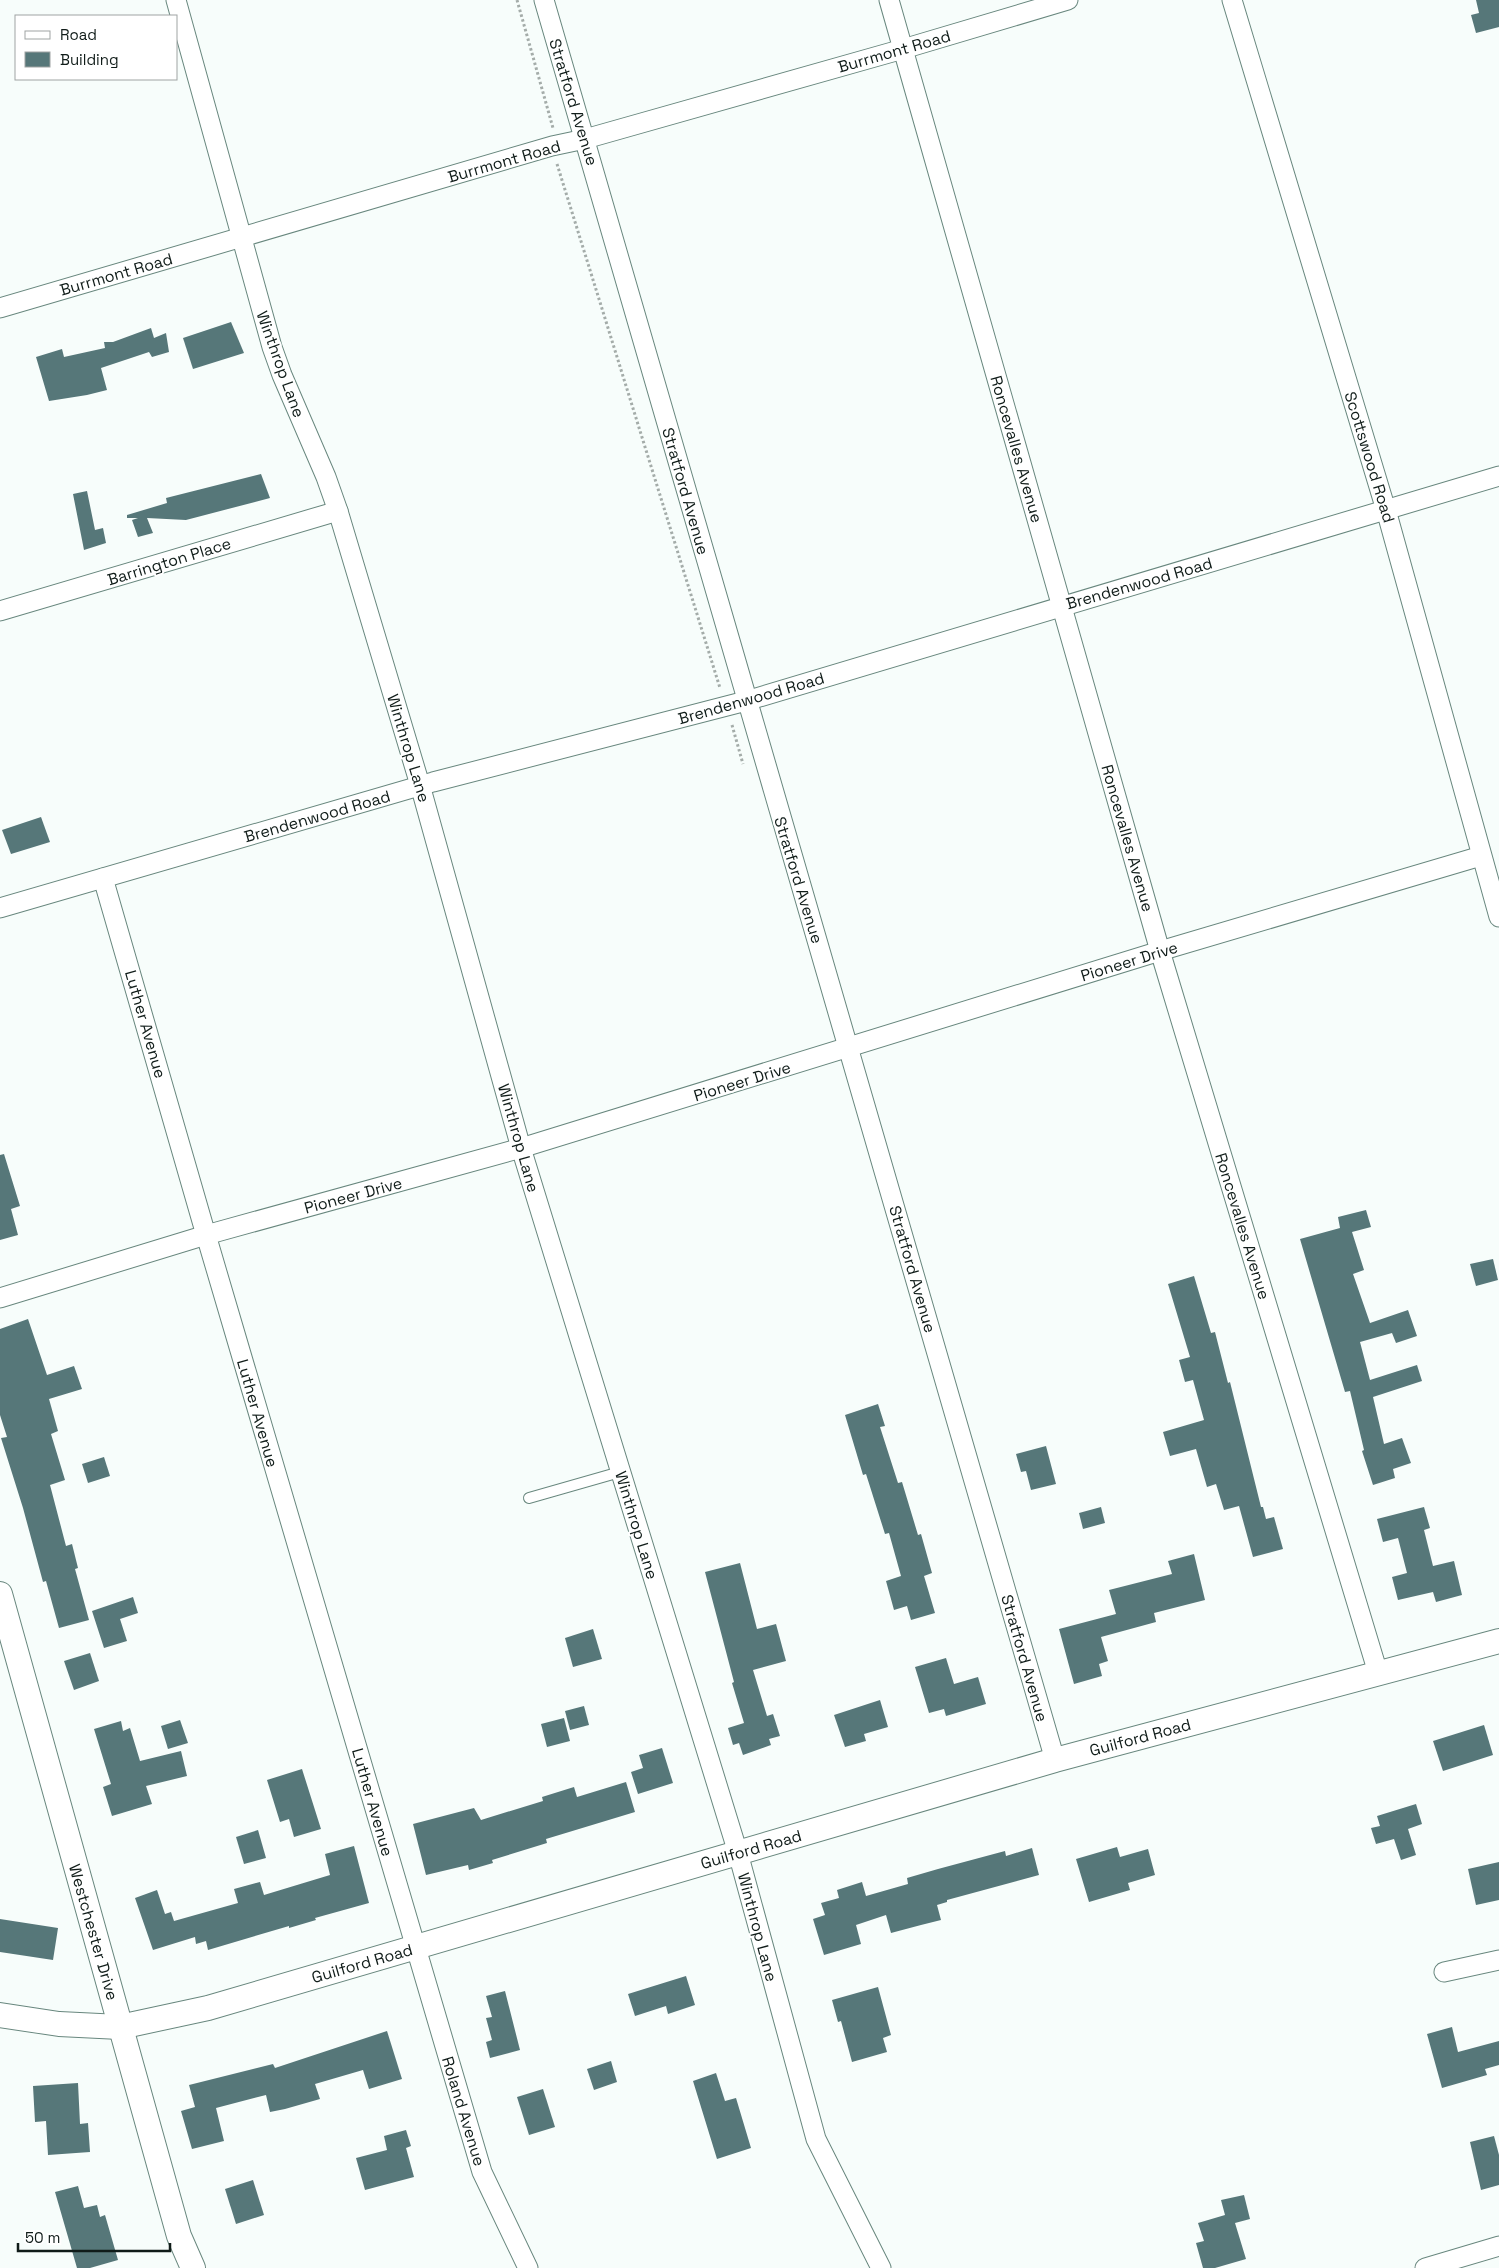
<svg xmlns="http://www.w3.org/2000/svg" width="1499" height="2268" viewBox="0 0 1499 2268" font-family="'Space Grotesk',sans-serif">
<rect width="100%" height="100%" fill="#f7fdfb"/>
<g fill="#567779">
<polygon points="1476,0 1499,0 1499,27 1476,33 1471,15 1479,13"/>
<polygon points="231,322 244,353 193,369 183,338"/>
<polygon points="151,328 154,338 166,333 169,352 152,357 149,352 101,368 107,390 87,395 49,401 36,357 62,349 64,357 105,348 104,342 113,342"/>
<polygon points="261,474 270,498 186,520 147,518 153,533 138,537 132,520 138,518 127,518 127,515 167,503 166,498"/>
<polygon points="87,491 95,530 103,528 106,543 84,550 73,494"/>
<polygon points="41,817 50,842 11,854 2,830"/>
<polygon points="4,1154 20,1206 11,1209 18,1235 0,1240 0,1155"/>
<polygon points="1366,1210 1371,1227 1352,1232 1364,1270 1353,1274 1370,1323 1408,1310 1417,1336 1396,1343 1392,1333 1360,1342 1370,1380 1417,1365 1422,1381 1373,1397 1384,1444 1402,1438 1411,1463 1393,1469 1395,1478 1373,1485 1362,1451 1364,1450 1350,1391 1345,1392 1300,1239 1340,1228 1338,1217"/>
<polygon points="1493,1259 1498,1280 1476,1286 1470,1264"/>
<polygon points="1194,1276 1211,1333 1215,1332 1228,1383 1230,1382 1261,1507 1263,1507 1266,1519 1274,1517 1283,1549 1253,1557 1239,1506 1224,1510 1216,1484 1207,1487 1196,1449 1170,1456 1163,1432 1204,1420 1193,1380 1185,1382 1179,1360 1190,1357 1168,1284"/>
<polygon points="28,1319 47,1375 74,1366 82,1389 49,1399 58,1431 51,1434 65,1480 50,1485 66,1546 72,1544 78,1568 75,1569 89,1620 59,1628 46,1581 43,1582 23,1508 1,1438 7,1437 0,1415 0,1329"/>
<polygon points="878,1404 885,1426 880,1427 898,1483 902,1482 918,1535 921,1534 932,1573 924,1576 935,1613 911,1620 907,1606 894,1610 886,1581 901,1576 889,1533 885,1534 866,1474 863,1475 845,1415"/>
<polygon points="1046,1446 1056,1484 1031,1490 1026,1471 1021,1472 1016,1454"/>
<polygon points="104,1457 110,1476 88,1483 82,1464"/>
<polygon points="1101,1507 1105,1523 1083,1529 1079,1513"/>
<polygon points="1424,1507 1430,1528 1424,1530 1433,1566 1454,1561 1462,1595 1436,1602 1433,1592 1398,1600 1392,1577 1407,1573 1398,1538 1383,1542 1377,1519"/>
<polygon points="1194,1554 1205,1600 1154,1613 1156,1622 1101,1637 1108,1661 1099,1664 1102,1676 1074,1684 1059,1629 1116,1614 1109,1590 1172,1574 1168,1561"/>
<polygon points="740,1563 757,1629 776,1624 786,1661 753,1670 767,1716 773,1714 780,1736 769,1739 771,1745 743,1755 739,1743 733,1745 728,1728 744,1723 732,1683 734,1682 705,1572"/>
<polygon points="133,1597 138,1613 120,1619 127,1641 104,1648 92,1611"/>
<polygon points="593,1629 602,1659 573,1667 565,1638"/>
<polygon points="90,1653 99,1681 74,1690 64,1661"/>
<polygon points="946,1658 954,1684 978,1677 986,1704 946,1716 944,1709 929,1713 915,1667"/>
<polygon points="880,1700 888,1727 864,1734 866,1741 845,1747 834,1715"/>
<polygon points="584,1706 589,1725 570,1730 565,1711"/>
<polygon points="564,1718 570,1741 547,1747 541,1724"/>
<polygon points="180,1720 188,1743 168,1749 161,1726"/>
<polygon points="121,1721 123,1731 130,1728 140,1761 181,1751 187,1776 146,1786 152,1804 112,1816 103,1787 111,1784 94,1729"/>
<polygon points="1484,1725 1493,1755 1443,1771 1433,1741"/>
<polygon points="662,1748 673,1783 638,1794 631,1772 643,1768 639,1755"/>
<polygon points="302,1769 321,1829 294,1837 289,1819 280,1822 267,1780"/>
<polygon points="626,1782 635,1812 546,1839 547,1843 492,1860 493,1863 469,1870 468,1865 426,1875 413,1824 474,1808 481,1820 543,1801 542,1797 574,1787 577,1797"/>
<polygon points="1416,1804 1422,1824 1408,1829 1416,1855 1401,1860 1394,1839 1376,1844 1371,1828 1380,1826 1377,1816"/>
<polygon points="258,1830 266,1858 244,1864 236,1837"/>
<polygon points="354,1846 369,1903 315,1918 316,1920 289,1928 289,1926 208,1950 206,1941 196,1944 195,1937 153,1950 135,1898 157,1890 165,1914 171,1912 174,1921 238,1903 234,1889 260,1882 264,1895 330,1875 325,1854"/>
<polygon points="1117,1847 1120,1857 1148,1849 1155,1875 1128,1883 1130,1890 1089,1902 1076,1859"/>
<polygon points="1032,1848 1039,1875 947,1900 947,1902 937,1905 941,1920 921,1925 891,1933 886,1915 856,1925 861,1944 824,1955 813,1919 825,1915 821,1903 839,1898 837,1890 862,1882 866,1896 908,1884 907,1878 938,1869 1005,1851 1006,1856"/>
<polygon points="1499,1862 1499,1900 1476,1905 1468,1869"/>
<polygon points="0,1919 58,1928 53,1960 0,1952"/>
<polygon points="686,1976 695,2005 668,2014 666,2006 635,2016 628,1994"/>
<polygon points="878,1987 891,2035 883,2038 887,2052 852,2062 841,2021 838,2022 832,2000"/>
<polygon points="505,1991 520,2050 490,2058 486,2042 492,2040 486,2018 492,2017 486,1996"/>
<polygon points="1452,2027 1458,2052 1499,2041 1499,2065 1485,2069 1487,2075 1442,2088 1427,2034"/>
<polygon points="387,2031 402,2079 369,2089 363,2070 315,2084 320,2099 285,2109 270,2112 266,2095 216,2108 224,2141 192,2149 181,2111 195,2107 189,2085 273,2064 275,2068"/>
<polygon points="611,2061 617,2082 594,2090 587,2069"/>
<polygon points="716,2073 725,2101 736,2098 751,2148 717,2159 693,2081"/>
<polygon points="78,2083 80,2124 88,2123 90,2152 48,2155 46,2121 35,2122 33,2086"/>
<polygon points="543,2089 555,2127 529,2135 517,2097"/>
<polygon points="406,2130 411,2146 406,2148 414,2177 365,2190 356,2158 387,2150 384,2136"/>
<polygon points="1494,2136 1499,2155 1499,2185 1481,2190 1470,2142"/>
<polygon points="253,2180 264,2215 236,2224 225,2189"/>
<polygon points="78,2186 84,2208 97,2205 100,2217 105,2215 118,2260 90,2268 77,2268 55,2192"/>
<polygon points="1244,2195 1250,2219 1235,2223 1246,2259 1215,2268 1203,2268 1196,2243 1204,2241 1198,2223 1225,2215 1221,2200"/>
</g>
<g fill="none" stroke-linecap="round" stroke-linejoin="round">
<defs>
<polyline id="service" points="529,1498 620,1472"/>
<g id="minor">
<polyline points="176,0 272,347 282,375 326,477 338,511 420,785 521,1148 738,1853 816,2139 881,2268"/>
<polyline points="544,0 1055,1760"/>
<polyline points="889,0 1160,951 1378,1673"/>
<polyline points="1232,0 1386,510 1499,917"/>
<polyline points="0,308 552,146 585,139 903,49 1068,0"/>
<polyline points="0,611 338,511"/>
<polyline points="103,878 206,1235 482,2172 528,2268"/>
<polyline points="0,908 433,782 746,701 1499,476"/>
<polyline points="0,1298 206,1235 521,1148 1160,951 1481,856"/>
<polyline points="1444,1972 1499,1960"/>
<polyline points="1425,2268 1499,2246"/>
</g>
<g id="tertiary">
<polyline points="0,1594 179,2236 193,2268"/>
<polyline points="0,2015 59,2024 120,2027 208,2008 1055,1760 1499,1641"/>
</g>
</defs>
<use href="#service" stroke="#68877e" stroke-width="12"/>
<use href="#minor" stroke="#68877e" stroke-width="21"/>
<use href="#tertiary" stroke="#68877e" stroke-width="26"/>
<g stroke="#a4aca9" stroke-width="3" stroke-dasharray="2.5 2.5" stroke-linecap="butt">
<polyline points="517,0 553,128"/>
<polyline points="557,164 720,688"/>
<polyline points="732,725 743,764"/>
</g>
<use href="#service" stroke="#fff" stroke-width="10"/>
<use href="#minor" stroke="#fff" stroke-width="19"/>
<use href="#tertiary" stroke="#fff" stroke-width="24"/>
</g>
<g text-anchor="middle" stroke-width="4" stroke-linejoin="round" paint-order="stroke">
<g font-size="16" fill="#101c19" stroke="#fff">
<text transform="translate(894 51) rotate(-16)" y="6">Burrmont Road</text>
<text transform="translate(574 102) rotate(73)" y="6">Stratford Avenue</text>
<text transform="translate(504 161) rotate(-16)" y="6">Burrmont Road</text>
<text transform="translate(116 274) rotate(-16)" y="6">Burrmont Road</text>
<text transform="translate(281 364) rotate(70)" y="6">Winthrop Lane</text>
<text transform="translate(1017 449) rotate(74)" y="6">Roncevalles Avenue</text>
<text transform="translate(1370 457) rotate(73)" y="6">Scottswood Road</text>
<text transform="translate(686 491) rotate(74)" y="6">Stratford Avenue</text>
<text transform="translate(169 561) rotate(-17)" y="6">Barrington Place</text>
<text transform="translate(1139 583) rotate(-16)" y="6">Brendenwood Road</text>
<text transform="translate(751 698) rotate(-16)" y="6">Brendenwood Road</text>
<text transform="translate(409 748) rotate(73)" y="6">Winthrop Lane</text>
<text transform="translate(317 816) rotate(-16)" y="6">Brendenwood Road</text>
<text transform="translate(1128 838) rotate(74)" y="6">Roncevalles Avenue</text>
<text transform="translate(799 880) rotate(73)" y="6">Stratford Avenue</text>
<text transform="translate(1129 961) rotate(-17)" y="6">Pioneer Drive</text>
<text transform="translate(146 1024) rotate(74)" y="6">Luther Avenue</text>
<text transform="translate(742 1081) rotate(-17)" y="6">Pioneer Drive</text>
<text transform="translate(519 1138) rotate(74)" y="6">Winthrop Lane</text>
<text transform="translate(353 1195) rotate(-15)" y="6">Pioneer Drive</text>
<text transform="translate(1243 1226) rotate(73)" y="6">Roncevalles Avenue</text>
<text transform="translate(913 1269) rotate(74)" y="6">Stratford Avenue</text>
<text transform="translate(258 1413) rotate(74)" y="6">Luther Avenue</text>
<text transform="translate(637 1525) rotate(73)" y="6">Winthrop Lane</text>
<text transform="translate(1025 1658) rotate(74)" y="6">Stratford Avenue</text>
<text transform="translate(1140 1737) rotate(-15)" y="6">Guilford Road</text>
<text transform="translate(373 1802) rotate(74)" y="6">Luther Avenue</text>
<text transform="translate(751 1849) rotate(-16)" y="6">Guilford Road</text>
<text transform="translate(758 1927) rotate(75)" y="6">Winthrop Lane</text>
<text transform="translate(94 1932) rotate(74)" y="6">Westchester Drive</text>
<text transform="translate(362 1963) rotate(-16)" y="6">Guilford Road</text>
<text transform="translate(464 2111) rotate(73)" y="6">Roland Avenue</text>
</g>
</g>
<rect x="15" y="15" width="162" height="65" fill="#ffffff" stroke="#9fa4a3"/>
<rect x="25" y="31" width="25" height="8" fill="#ffffff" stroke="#9fa4a3"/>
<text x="60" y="40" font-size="15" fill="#101c19">Road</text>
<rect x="25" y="52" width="25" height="15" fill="#567779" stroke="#9fa4a3"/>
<text x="60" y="65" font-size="15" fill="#101c19">Building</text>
<path d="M18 2243v8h152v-8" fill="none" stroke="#101c19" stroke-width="2.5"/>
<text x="25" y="2243" font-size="15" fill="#101c19" stroke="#ffffff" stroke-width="4" paint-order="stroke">50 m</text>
</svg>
